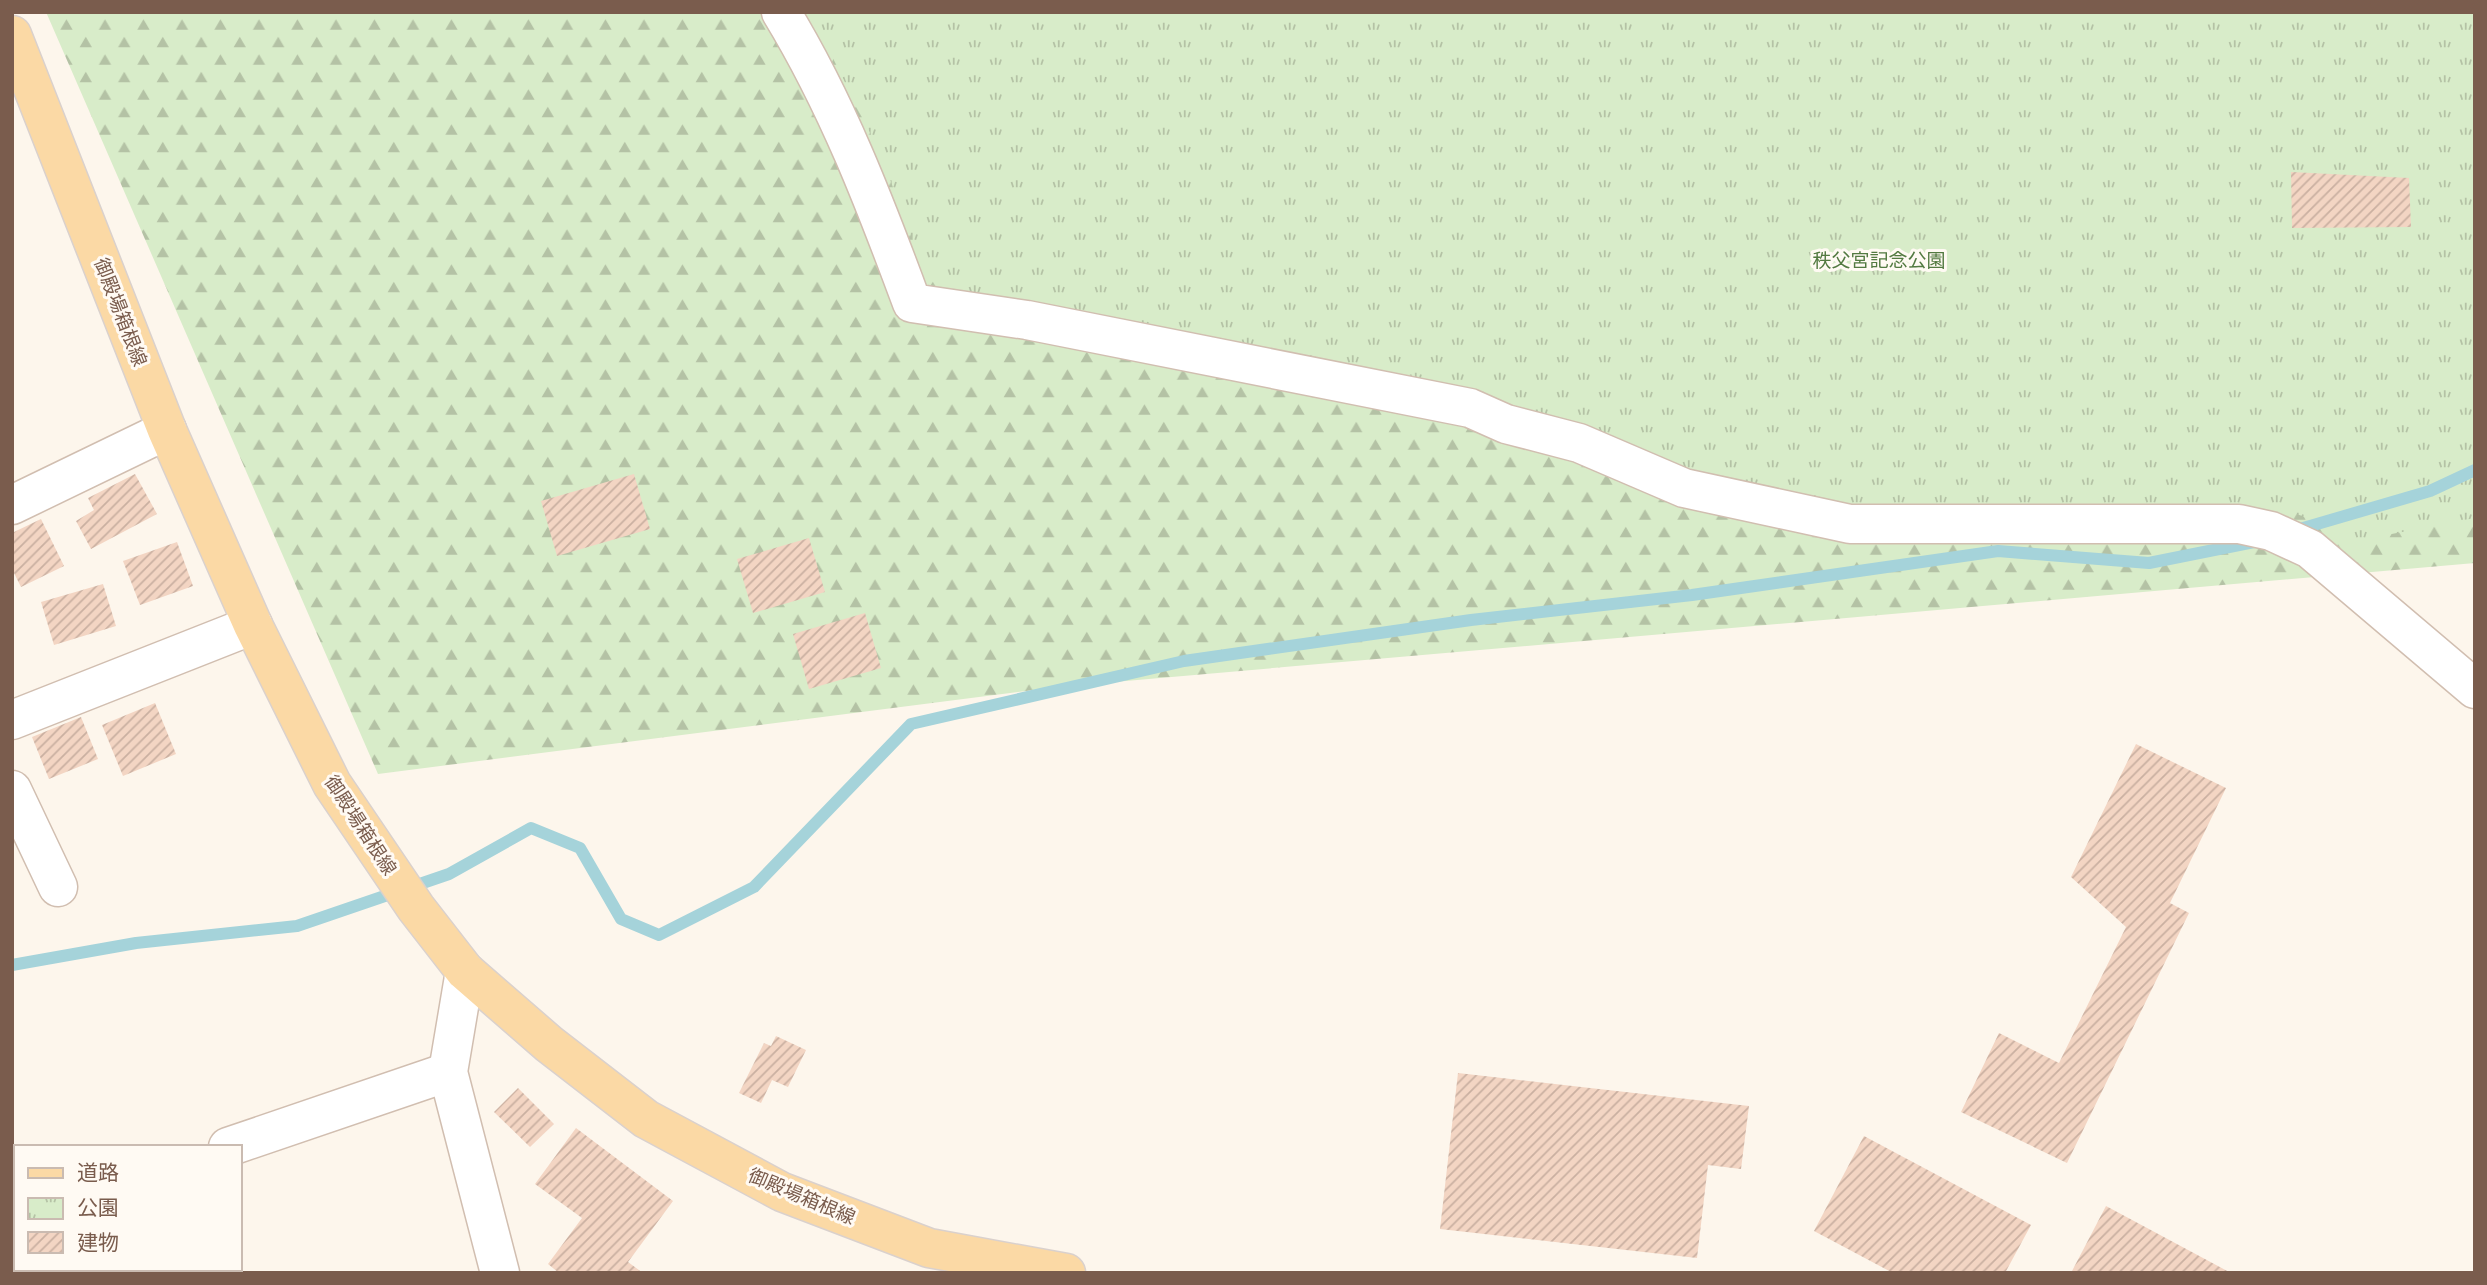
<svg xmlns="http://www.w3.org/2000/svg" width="2487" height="1285" viewBox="0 0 2487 1285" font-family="Montserrat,'Noto Sans JP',sans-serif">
<defs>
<pattern id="forest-firs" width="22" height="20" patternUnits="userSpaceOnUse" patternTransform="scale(1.75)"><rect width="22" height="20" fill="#d8ecc9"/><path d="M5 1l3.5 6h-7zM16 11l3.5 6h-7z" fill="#b4c2a5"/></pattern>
<pattern id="park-tufts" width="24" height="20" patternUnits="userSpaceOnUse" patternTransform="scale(1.75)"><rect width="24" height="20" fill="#d8ecc9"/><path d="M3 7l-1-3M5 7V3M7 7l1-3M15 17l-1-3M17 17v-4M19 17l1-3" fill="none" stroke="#b4c2a5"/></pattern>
<pattern id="building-hatch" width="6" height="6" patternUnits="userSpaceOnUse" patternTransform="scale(1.75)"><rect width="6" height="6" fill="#f3d5c3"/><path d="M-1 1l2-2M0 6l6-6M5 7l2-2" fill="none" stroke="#cab0a1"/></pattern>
</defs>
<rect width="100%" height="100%" fill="#fdf6ec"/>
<polygon fill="url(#forest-firs)" points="46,12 1522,12 2475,346 2475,563 1057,687 378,774"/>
<path fill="url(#park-tufts)" d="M810 12H2475V518L2350 542C2325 521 2296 513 2265 506L1854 507 1762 489 963 298 926 277 881 155Z"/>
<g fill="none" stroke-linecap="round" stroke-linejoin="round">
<g stroke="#a5d3da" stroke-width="12">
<polyline points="2293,531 2430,491 2475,470"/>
<polyline points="12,965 136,943 297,926 449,874 531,828 580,848 621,919 659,935 754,887 911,724 1184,661 1471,620 1692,595 1998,551 2149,563 2259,541"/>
</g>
</g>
<g fill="url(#building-hatch)">
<polygon points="2291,172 2409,178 2411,227 2292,228"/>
<polygon points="135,474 157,514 91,549 76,521 94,510 88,498"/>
<polygon points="634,474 650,529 557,556 541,501"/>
<polygon points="41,519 64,566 21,587 12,569 12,533"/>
<polygon points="809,538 825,592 753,613 737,559"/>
<polygon points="177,542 193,586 140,605 123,561"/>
<polygon points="103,584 116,626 54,645 41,602"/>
<polygon points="865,613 881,668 809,689 793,634"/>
<polygon points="155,703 176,754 123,776 102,725"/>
<polygon points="81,717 98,759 49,779 32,737"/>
<polygon points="2136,744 2226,788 2170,903 2189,913 2067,1163 1961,1112 1999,1033 2059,1063 2126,927 2071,877"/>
<polygon points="776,1036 806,1050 788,1087 772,1080 761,1103 739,1093 764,1043 771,1046"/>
<polygon points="1458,1073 1749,1106 1741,1169 1708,1165 1697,1258 1440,1229"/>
<polygon points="518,1088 554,1124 530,1147 494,1112"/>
<polygon points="576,1128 673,1201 628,1262 643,1273 559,1273 548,1264 582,1218 535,1184"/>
<polygon points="1864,1136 2031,1225 2005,1273 1893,1273 1814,1231"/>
<polygon points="2106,1206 2231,1273 2071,1273"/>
</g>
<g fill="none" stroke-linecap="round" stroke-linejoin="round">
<defs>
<g id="minor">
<path d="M781 12C837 104 875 203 912 303L1027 320 1470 408 1506 424 1579 443 1684 488 1850 524H2239L2271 531 2310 549 2475 689"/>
<polyline points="12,505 167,430"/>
<polyline points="12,720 253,625"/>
<polyline points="12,790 58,887"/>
<polyline points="465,971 448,1072 500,1273"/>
<polyline points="228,1147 448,1072"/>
<polyline points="12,1220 16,1219"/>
</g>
<polyline id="major" points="12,35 167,430 253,625 332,784 416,908 465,971 549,1044 646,1119 782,1192 929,1248 1066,1273"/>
</defs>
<use href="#minor" stroke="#d1beb0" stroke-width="41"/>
<use href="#major" stroke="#dad1cd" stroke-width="41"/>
<use href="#minor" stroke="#fff" stroke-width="38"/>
<use href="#major" stroke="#fbd9a5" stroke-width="38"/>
</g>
<g text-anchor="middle" stroke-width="6" stroke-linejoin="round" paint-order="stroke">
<g font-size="19" fill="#537a41" stroke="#fffaf3">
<text x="1879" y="267">秩父宮記念公園</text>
</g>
<g font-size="19" fill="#7a5c4d" stroke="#fffaf3">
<text transform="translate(121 312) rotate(69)" y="7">御殿場箱根線</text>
<text transform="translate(361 825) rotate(57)" y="7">御殿場箱根線</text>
<text transform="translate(802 1196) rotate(23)" y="7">御殿場箱根線</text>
</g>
</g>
<rect width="2487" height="1285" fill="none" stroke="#7a5c4d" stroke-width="28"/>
<rect x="14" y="1145" width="228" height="126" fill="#fffaf3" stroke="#cabbb1" stroke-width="2"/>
<rect x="28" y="1168" width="35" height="10" fill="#fbd9a5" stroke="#cabbb1" stroke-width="2"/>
<text x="77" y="1180" font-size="21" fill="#7a5c4d">道路</text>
<rect x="28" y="1198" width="35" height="21" fill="url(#park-tufts)" stroke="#cabbb1" stroke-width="2"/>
<text x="77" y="1215" font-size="21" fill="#7a5c4d">公園</text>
<rect x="28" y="1232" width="35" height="21" fill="url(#building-hatch)" stroke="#cabbb1" stroke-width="2"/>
<text x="77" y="1250" font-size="21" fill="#7a5c4d">建物</text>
</svg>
